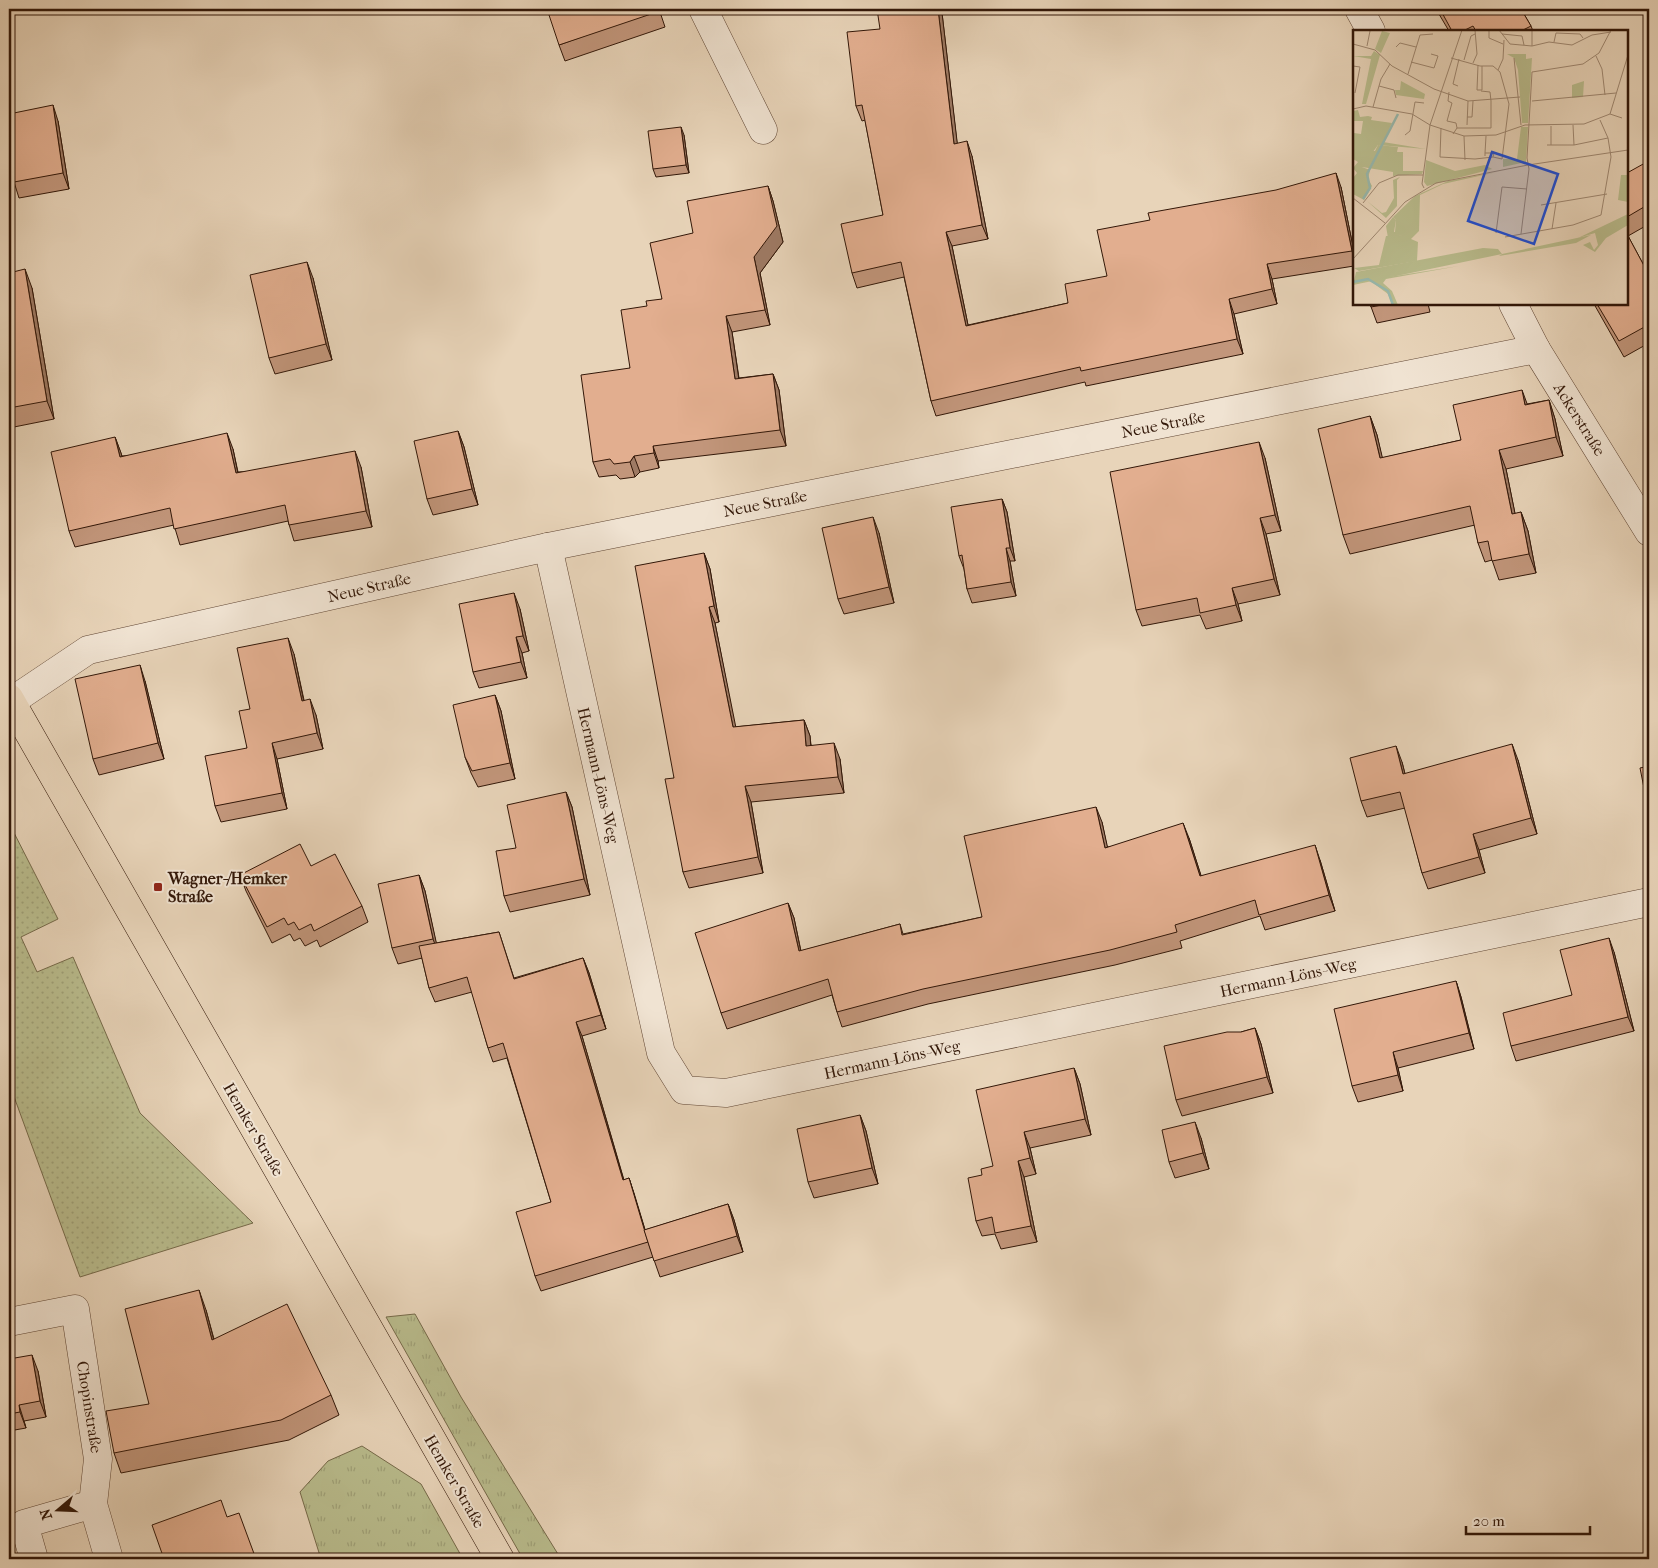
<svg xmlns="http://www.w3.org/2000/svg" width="1658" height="1568" viewBox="0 0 1658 1568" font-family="'IM FELL French Canon',serif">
<defs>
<pattern id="grass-tufts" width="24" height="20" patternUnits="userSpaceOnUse" patternTransform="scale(1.25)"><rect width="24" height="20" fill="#b9bc8d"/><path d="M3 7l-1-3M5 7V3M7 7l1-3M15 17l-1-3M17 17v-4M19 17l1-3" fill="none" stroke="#a0a178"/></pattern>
<pattern id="park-dots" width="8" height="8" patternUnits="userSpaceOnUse" patternTransform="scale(1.25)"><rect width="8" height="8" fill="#b9bc8d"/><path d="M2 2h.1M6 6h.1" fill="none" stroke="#a0a178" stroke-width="1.8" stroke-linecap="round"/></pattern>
</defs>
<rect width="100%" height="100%" fill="#e8d4b9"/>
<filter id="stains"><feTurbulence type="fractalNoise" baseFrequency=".004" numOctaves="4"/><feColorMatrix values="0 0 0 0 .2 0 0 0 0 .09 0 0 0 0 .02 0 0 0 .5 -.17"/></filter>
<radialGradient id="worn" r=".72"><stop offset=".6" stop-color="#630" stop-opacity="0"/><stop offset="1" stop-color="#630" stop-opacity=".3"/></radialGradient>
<g fill="url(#grass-tufts)" stroke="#766a4a">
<polygon points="415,1314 461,1397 561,1559 523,1559 386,1317"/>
<polygon points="362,1446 421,1484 463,1559 321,1559 300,1492 328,1461"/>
</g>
<polygon fill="url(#park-dots)" stroke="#766a4a" points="9,823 58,919 21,937 37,972 73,957 140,1113 253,1223 80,1277 9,1083"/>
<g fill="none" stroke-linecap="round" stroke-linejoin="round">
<defs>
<g id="minor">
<polyline points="703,9 763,130"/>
<polyline points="1359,9 1371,31"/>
<polyline points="1513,304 1536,349 1649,532"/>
<polyline points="548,547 661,1053 684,1090 726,1093 1649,902"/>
<polyline points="9,703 88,650 548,547 1536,349"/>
<polyline points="9,1322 75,1309 98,1459 93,1504"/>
<polyline points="34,1559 24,1524 93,1504 109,1559"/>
</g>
<polyline id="major" points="9,698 500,1559"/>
</defs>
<use href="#minor" stroke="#604634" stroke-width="29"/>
<use href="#major" stroke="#321708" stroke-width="29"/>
<use href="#minor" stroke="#f0e3d2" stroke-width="28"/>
<use href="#major" stroke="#e8d4b9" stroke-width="28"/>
</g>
<g fill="#c2967b" stroke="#321708">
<polygon points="659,9 665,27 565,61 559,45"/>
<polygon points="1436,9 1521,9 1531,26 1533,31 1449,31"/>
<polygon points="942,13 957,143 972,156 988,239 952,246 968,325 1068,303 1107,276 1341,187 1354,252 1354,266 1272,279 1277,304 1234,314 1243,354 1086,386 1085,382 936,416 931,401 904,277 857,288 852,273 883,215 865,120 862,121 856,106 880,29"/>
<polygon points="58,121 69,189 19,198 14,182"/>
<polygon points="684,135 689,173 656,177 653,169"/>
<polygon points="1649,171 1649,224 1628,236 1649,275 1649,343 1624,357 1594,304 1627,304 1627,173"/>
<polygon points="768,186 773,201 783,242 760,273 770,325 732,332 739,378 773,374 779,390 786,446 658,461 659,468 640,472 635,477 620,479 616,475 599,477 593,462 630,368 647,306 662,299 693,233"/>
<polygon points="9,273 32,288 54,419 9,428"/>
<polygon points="313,278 332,360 275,374 269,358"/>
<polygon points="1370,304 1428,304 1430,312 1377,323"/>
<polygon points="1549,400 1555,419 1563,456 1506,469 1515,514 1521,512 1528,531 1536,573 1499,580 1492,560 1485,562 1478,543 1475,525 1350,554 1343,535 1370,416 1377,435 1382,458 1461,440 1527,404"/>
<polygon points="458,431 464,447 478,505 433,515 427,499"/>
<polygon points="115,437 122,456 233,449 238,472 361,467 372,527 294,541 288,521 180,545 174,525 75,547 69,531"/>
<polygon points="1265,458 1281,531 1266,534 1280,595 1238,604 1242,621 1206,629 1200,615 1142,626 1136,610"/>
<polygon points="1002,499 1007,512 1015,561 1010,561 1016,596 972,603 967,589 964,569 959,556"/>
<polygon points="879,533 894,603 844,614 838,599"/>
<polygon points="704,553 710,569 719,622 715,623 735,727 804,720 810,736 811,745 840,759 844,793 751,802 763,873 689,888 683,872 674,778"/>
<polygon points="520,609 529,651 522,653 527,678 479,688 473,672"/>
<polygon points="294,654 304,700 316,715 323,749 277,759 287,809 221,822 215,806 247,748 250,709"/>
<polygon points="145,681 164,759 99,775 93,759"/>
<polygon points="495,695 501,711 515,779 478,787 471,773 465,757"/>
<polygon points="1518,760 1537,834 1479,850 1485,873 1428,889 1422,873 1405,808 1367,817 1361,801 1402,762 1405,774"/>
<polygon points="566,792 572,807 590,895 510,912 504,896 516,848"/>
<polygon points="1102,822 1107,847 1189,838 1201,876 1320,860 1335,911 1265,930 1260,916 1180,941 1182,948 1115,965 928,1004 842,1027 837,1012 832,995 727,1029 721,1013 788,903 794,918 801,951 900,924 903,934 982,917"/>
<polygon points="311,866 362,906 368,922 320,947 317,940 305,946 300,938 294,941 290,934 272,943 246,891 240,875"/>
<polygon points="419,875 425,891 436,943 499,932 514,978 583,958 589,973 606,1029 582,1036 624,1180 629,1178 645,1230 728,1204 734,1220 743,1252 660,1277 653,1257 541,1291 535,1276 551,1202 507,1058 493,1062 488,1048 472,992 435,1002 429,988 422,958 398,964 392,948"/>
<polygon points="1614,952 1634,1031 1516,1061 1511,1046 1572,995"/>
<polygon points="1456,981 1461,997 1474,1049 1398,1068 1403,1091 1358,1102 1352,1086"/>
<polygon points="1255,1028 1261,1044 1273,1093 1182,1116 1176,1100 1241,1032"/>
<polygon points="1074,1068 1080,1084 1091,1135 1030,1148 1036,1174 1024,1177 1037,1242 1001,1249 995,1234 982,1236 976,1221 993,1166"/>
<polygon points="860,1115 866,1131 878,1184 814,1198 808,1182"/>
<polygon points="1201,1138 1209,1169 1175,1178 1169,1162"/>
<polygon points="206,1310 214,1339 331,1395 339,1415 289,1440 121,1473 114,1453 149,1404"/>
<polygon points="9,1359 38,1371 46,1417 24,1421 26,1428 9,1431"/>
</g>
<g fill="#9e7a64" stroke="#321708">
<polygon points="938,9 941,9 942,13 959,158 954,144"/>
<polygon points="53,105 58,121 69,189 63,173"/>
<polygon points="681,127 684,135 689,173 686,165"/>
<polygon points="967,141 972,156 988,239 982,225"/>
<polygon points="1336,173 1341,187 1354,252 1354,258 1352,251"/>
<polygon points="768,186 773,201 783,242 760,273 770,325 765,310 754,257"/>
<polygon points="946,232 952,246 971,340 966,326"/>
<polygon points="307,262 313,278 332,360 326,344"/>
<polygon points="1267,264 1272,279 1277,304 1272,289"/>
<polygon points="25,269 32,288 54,419 47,401"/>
<polygon points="1229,299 1234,314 1243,354 1237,339"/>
<polygon points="726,316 732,332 741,394 735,379"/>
<polygon points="773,374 779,390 786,446 780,430"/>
<polygon points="1522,390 1529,409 1525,405"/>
<polygon points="1549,400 1555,419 1563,456 1556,437"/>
<polygon points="1370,416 1377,435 1387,477 1380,458"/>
<polygon points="458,431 464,447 478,505 472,489"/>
<polygon points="227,433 233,449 241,489 236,473"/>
<polygon points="115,437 121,453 126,473 120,457"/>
<polygon points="1259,442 1265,458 1281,531 1275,515"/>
<polygon points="653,446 658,461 659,468 654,453"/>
<polygon points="1499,450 1506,469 1519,533 1512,514"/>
<polygon points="355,451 361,467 372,527 366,511"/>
<polygon points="634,456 640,472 635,477 630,462"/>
<polygon points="1002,499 1007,512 1015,561 1010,548"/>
<polygon points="1521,512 1528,531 1536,573 1529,554"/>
<polygon points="873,517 879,533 894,603 889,587"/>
<polygon points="1260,518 1266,534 1280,595 1274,579"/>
<polygon points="1006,548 1010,561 1016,596 1011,582"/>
<polygon points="704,553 710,569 719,622 714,606"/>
<polygon points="1232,588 1238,604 1242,621 1236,605"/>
<polygon points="514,593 520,609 529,651 523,636"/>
<polygon points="709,607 715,623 739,743 733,727"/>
<polygon points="516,637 522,653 527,678 521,662"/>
<polygon points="288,638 294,654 307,717 302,701"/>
<polygon points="140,665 145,681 164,759 158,743"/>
<polygon points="495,695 501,711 515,779 510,763"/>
<polygon points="310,699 316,715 323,749 317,733"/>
<polygon points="804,720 810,736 812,762 806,746"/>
<polygon points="272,743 277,759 287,809 282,793"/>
<polygon points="834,743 840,759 844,793 838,777"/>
<polygon points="1512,744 1518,760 1537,834 1531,818"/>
<polygon points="1396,746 1402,762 1409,790 1403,774"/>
<polygon points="745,786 751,802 763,873 758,857"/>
<polygon points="566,792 572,807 590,895 584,879"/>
<polygon points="1096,807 1102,822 1111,863 1105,848"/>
<polygon points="1183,823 1189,838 1206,891 1200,876"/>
<polygon points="1473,834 1479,850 1485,873 1479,857"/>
<polygon points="1315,845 1320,860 1335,911 1329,895"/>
<polygon points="419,875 425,891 439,955 433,939"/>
<polygon points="788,903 794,918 804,967 799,951"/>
<polygon points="1609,938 1614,952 1634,1031 1628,1017"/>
<polygon points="583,958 589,973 606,1029 601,1015"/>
<polygon points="1456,981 1461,997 1474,1049 1469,1033"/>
<polygon points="576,1022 582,1036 628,1195 623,1180"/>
<polygon points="1255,1028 1261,1044 1273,1093 1267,1077"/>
<polygon points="1393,1052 1398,1068 1403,1091 1398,1075"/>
<polygon points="1074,1068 1080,1084 1091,1135 1085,1119"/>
<polygon points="860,1115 866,1131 878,1184 872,1168"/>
<polygon points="1195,1122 1201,1138 1209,1169 1203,1153"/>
<polygon points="1024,1132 1030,1148 1036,1174 1030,1158"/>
<polygon points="1018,1161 1024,1177 1037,1242 1031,1226"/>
<polygon points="629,1178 634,1193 653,1256 648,1242"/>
<polygon points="728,1204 734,1220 743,1252 737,1236"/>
<polygon points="199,1290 206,1310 219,1360 212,1340"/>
<polygon points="32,1355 38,1371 46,1417 40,1401"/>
<polygon points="19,1405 24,1421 26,1428 20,1412"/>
</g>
<g fill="#e2ae8f" stroke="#321708">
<polygon points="547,9 659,9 660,11 559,45"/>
<polygon points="877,9 938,9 954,144 967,141 982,225 946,232 966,326 1068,303 1065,284 1107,276 1097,230 1150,220 1148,213 1276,190 1336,173 1352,251 1267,264 1272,289 1229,299 1237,339 1081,371 1080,367 931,401 901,262 852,273 841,224 883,215 862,105 856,106 847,32 880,29"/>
<polygon points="1440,9 1521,9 1531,26 1521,31 1476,31 1473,26 1463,31 1452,31"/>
<polygon points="53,105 63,173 14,182 9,156 9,114"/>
<polygon points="681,127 686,165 653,169 648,131"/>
<polygon points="1645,163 1649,171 1649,204 1627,217 1627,173"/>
<polygon points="768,186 777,226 754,257 765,310 726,316 735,379 773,374 780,430 653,446 654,453 634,456 630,462 614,464 610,459 593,462 581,375 630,368 621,310 647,306 646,301 662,299 650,243 693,233 687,201"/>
<polygon points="1627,234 1649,275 1649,332 1648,325 1619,341 1597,304 1627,304"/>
<polygon points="307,262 326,344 269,358 250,275"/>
<polygon points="25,269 47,401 9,408 9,273"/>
<polygon points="1370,304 1387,304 1371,307"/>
<polygon points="1522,390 1525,405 1549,400 1556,437 1499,450 1512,514 1521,512 1529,554 1492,561 1488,541 1478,543 1470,506 1343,535 1318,429 1370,416 1380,458 1461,440 1453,405"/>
<polygon points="458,431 472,489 427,499 414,441"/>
<polygon points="227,433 236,473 355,451 366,511 289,525 285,505 174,529 170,508 69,531 51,452 115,437 120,457"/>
<polygon points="1259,442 1275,515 1260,518 1274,579 1232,588 1236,605 1200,613 1197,598 1136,610 1110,472"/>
<polygon points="1002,499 1010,548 1006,548 1011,582 967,589 962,555 959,556 951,507"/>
<polygon points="873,517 889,587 838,599 822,528"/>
<polygon points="704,553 714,606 709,607 733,727 804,720 806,746 834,743 838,777 745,786 758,857 683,872 665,779 674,778 635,566"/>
<polygon points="514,593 523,636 516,637 521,662 473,672 459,604"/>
<polygon points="288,638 302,701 310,699 317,733 272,743 282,793 215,806 205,756 247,748 239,711 250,709 237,648"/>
<polygon points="140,665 158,743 93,759 75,679"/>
<polygon points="495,695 510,763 472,771 465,757 453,705"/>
<polygon points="1512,744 1531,818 1473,834 1479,857 1422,873 1400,792 1361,801 1350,758 1396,746 1403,774"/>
<polygon points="1649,766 1649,813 1640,768"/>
<polygon points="566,792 584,879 504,896 496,851 516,848 507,805"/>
<polygon points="1096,807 1105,848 1183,823 1200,876 1315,845 1329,895 1259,915 1255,900 1175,925 1177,932 1110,950 923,989 837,1012 828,979 721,1013 695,933 788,903 799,951 900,924 902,935 982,917 964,836"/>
<polygon points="300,844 311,866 335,854 362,906 314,931 311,924 299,930 294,922 288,925 284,918 267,927 240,875"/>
<polygon points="419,875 433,939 392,948 378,884"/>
<polygon points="499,932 514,979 583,958 601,1015 576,1022 623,1180 629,1178 648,1242 535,1276 516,1212 551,1202 503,1043 488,1048 467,977 429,988 419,946"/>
<polygon points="1609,938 1628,1017 1511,1046 1503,1013 1572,995 1560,950"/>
<polygon points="1456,981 1469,1033 1393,1052 1398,1075 1352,1086 1334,1009"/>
<polygon points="1255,1028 1267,1077 1176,1100 1164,1046 1227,1032 1241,1032"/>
<polygon points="1074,1068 1085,1119 1024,1132 1030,1158 1018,1161 1031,1226 995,1233 992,1217 976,1221 968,1178 982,1175 981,1169 993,1166 976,1090"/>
<polygon points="860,1115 872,1168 808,1182 797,1129"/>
<polygon points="1195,1122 1203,1153 1169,1162 1162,1130"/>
<polygon points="728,1204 737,1236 654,1261 644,1230"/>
<polygon points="199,1290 212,1340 287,1304 331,1395 281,1420 114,1453 106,1411 149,1404 125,1309"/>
<polygon points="32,1355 40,1401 19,1405 20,1412 9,1414 9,1359"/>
<polygon points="221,1500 227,1517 239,1513 256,1559 164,1559 152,1525"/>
</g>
<rect fill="#8f2418" stroke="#f0e3d2" stroke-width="2" x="153" y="882" width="10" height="10" rx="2.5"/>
<g text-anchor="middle" stroke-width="4" stroke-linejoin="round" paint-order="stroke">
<g font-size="16" fill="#321708" stroke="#f0e3d2">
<text transform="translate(1580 419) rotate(58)" y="6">Ackerstraße</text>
<text transform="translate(1163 424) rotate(-11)" y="6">Neue Straße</text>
<text transform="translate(765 503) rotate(-11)" y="6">Neue Straße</text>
<text transform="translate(369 587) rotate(-13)" y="6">Neue Straße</text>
<text transform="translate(599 775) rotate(77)" y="6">Hermann-Löns-Weg</text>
<text transform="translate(1288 977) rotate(-12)" y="6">Hermann-Löns-Weg</text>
<text transform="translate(892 1059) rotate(-12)" y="6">Hermann-Löns-Weg</text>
<text transform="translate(254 1129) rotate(60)" y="6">Hemker Straße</text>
<text transform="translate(90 1407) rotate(81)" y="6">Chopinstraße</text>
<text transform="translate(455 1481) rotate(60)" y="6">Hemker Straße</text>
</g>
<g font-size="16" font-weight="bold" fill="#321708" stroke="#f0e3d2" text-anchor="start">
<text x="168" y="884">Wagner-/Hemker<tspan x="168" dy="18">Straße</tspan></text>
</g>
</g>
<g transform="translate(1353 30)">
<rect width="275" height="275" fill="#e8d4b9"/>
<path d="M29 1 37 3 28 23 22 19ZM21 21 27 25 13 74H9L18 29 0 26H18ZM48 51 72 64 71 69 43 65 42 60H47ZM231 51 230 67 219 68V55ZM5 80 7 87 15 86 19 87 18 90 39 93 30 112 73 119 25 115 9 137 17 140 15 149 19 156 11 170 0 164V148L4 143 0 138 5 132 0 129V110L1 103 8 104 10 91H0V81ZM73 130 102 141 132 135 139 139 74 156 71 152ZM144 142 90 154 67 165 66 201 58 209 65 212 64 231 6 241 1 238 26 235 33 206 50 205 42 202 43 190 40 187 62 166 95 151ZM268 145H275V172L265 170ZM238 205 223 213 146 226 149 224ZM106 236 33 249 30 253 39 261 45 275H39L35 264 16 250Z" fill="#b9bc8d"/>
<path d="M25 115 45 117 44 122H50V141H70L69 144 40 146V142L9 137 7 121H22ZM47 147 44 150V176L33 188 14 171 29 183 33 182 41 168 40 150ZM275 184V195L253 208 242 222 230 215 237 212 241 220 245 215 242 203 225 208ZM40 187 43 190 41 202H50V205L35 208 33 196ZM130 218 145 219 149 224 0 255 3 242Z" fill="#b9bc8d"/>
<path d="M154 24H173V29L179 28 175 93H169L165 40 161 28ZM168 97H175L173 132 150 137V129H164Z" fill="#b9bc8d"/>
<path fill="none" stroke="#97b8ad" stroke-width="2.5" d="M10 169 17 158 14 144 45 84M0 252 15 249 35 261 40 275"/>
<path fill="none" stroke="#9f8872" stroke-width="1" d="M136 0V8L150 14M146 0 157 14 179 16 196 12 219 15 239 5 258 2M179 0V16M149 4 169 6 171 15M201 12 203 3 227 4 230 8M0 14 22 20 39 36 81 59 115 71 167 67M14 16 17 1M43 17 47 13 63 17M243 26 249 39 252 65M98 28 127 36H140L147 42 156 74 149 129 140 127M161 28 168 95M111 30 118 6 122 4M58 32 81 38 85 26 78 24M120 33 124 24 122 0M125 35 124 60H129V36M0 36 7 37 2 63M145 40 150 29 151 10M55 44 67 5 80 4M26 56 41 60 43 68M105 56 100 54 106 29M128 61 137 62 138 71M96 62 95 71 99 73 94 91 103 93 104 98M179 71 263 63M20 77 28 49 37 34M0 79 13 76 59 84 77 95 111 106 143 105 172 95 231 94 257 84 269 88M257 84 275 25M114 87H119L120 71M114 95 115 71M220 95 221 115M198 96V115M88 98 87 127 122 129 140 127 141 123H132V126M100 104 104 98H138V71M52 105 57 101 62 72 71 73M111 106 112 130M194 115H221L255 108M132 123 133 106M71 158 69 154 77 95 109 0M0 168 32 193M10 173 26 153 45 145H70M188 175 254 164M199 199 203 173M143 203 149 157 174 159M168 204 176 139 174 128 179 42 230 34 246 23 258 0M152 207 220 195 248 185 258 127 255 108 247 90M0 229 52 172 83 153 175 135 275 120"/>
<path fill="#1d4ed8" fill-opacity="0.15" stroke="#1d4ed8" stroke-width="2.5" d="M139 122 205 144 181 214 115 191Z"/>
<rect width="275" height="275" fill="none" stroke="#321708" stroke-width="2.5"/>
</g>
<rect width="1658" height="1568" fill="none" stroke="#e8d4b9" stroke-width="30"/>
<rect x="10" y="10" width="1638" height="1548" fill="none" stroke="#321708" stroke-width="2.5"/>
<rect x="15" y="15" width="1628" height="1538" fill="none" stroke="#321708"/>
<g transform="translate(58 1510) rotate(251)" stroke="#f0e3d2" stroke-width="4" paint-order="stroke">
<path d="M0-4L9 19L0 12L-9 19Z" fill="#321708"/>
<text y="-8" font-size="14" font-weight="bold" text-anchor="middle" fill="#321708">N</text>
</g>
<path d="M1466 1526v8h124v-8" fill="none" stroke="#321708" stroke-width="2.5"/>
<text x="1473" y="1526" font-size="15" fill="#321708" stroke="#f0e3d2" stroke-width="4" paint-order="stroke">20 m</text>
<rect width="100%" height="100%" filter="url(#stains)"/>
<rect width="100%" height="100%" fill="url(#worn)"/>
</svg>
